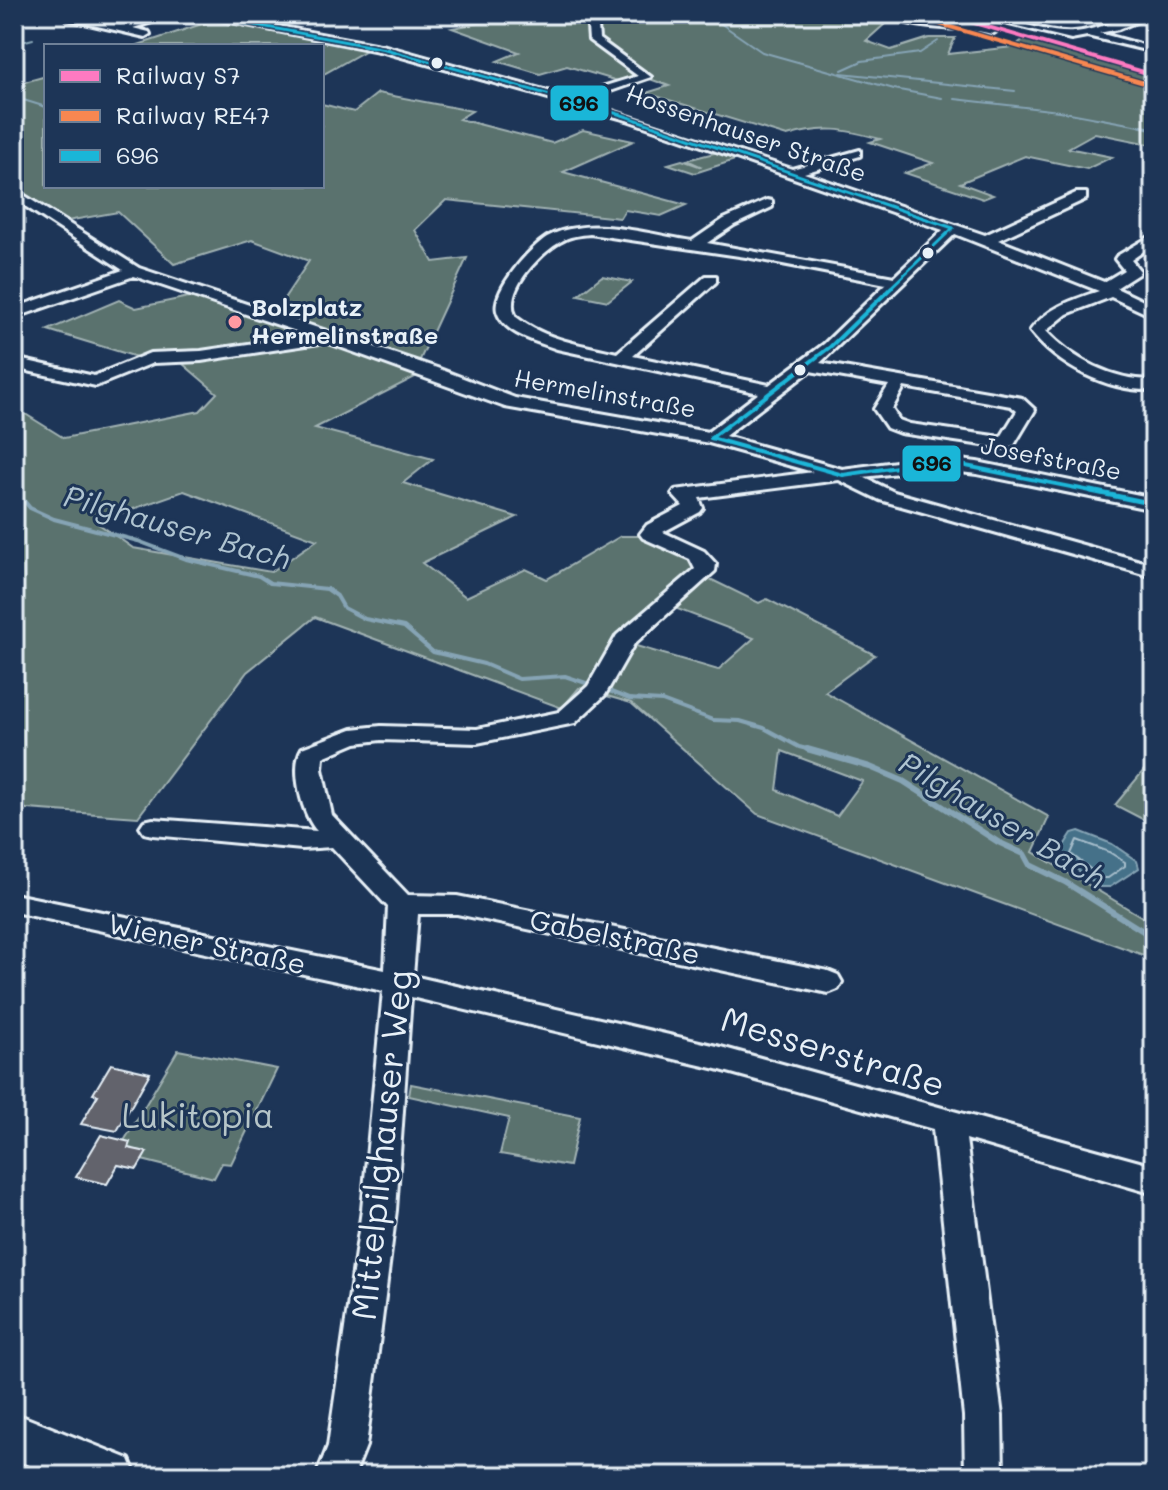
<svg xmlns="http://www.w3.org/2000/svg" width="1168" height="1490" viewBox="0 0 1168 1490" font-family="Mali,sans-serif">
<rect width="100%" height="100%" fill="#1d3557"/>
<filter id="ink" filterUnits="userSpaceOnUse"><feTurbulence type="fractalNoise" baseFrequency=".0125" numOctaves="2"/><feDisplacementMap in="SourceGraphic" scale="16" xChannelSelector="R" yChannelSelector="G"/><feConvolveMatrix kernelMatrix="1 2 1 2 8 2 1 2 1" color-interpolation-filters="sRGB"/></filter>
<g filter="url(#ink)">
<g fill="#5a726e" stroke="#a1b2b3" stroke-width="2" fill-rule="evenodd">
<path d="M512 14H817L885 24 866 41 891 50 929 38H955L948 54 1013 47 1024 39 1154 76V145L1095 133 1068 148 1112 157 1087 169 1025 156 960 183 993 195 983 199 905 173 933 163 870 142 880 139C844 129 824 125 787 136L646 93 669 86 650 79 628 84 567 66 540 74 497 61 519 52 452 28 518 16Z"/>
<polygon points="214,20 370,48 322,75 322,46 135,46"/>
<polygon points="46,76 46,186 322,186 322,104 354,112 378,93 472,111 459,119 552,143 583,130 633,141 563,172 686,205 661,216 625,210 620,218 446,200 415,230 433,262 467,258 419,362 273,315 309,261 252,240 174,264 118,212 67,221 30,198 14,202 14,85"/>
<polygon points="718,152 738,159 695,173 668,164 682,160 702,167 687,160"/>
<polygon points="602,276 632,282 608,301 578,295"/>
<path d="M198 295 423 373 315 428 433 459 403 483 517 517 422 563 466 597 526 569 547 579 621 536H642L697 562 692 575 619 641 718 670 754 638 672 607 708 578 759 603 767 599 875 655 825 692 1049 817 1033 852 1154 924V959L757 814 631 703 579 688 562 708 315 617 247 672 138 817 14 808V407L64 438 200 411 217 393 176 358H140L48 330 119 300 136 308ZM184 491 317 540 271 572 133 548 96 522ZM782 751 862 781V782L837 816 777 790Z"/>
<polygon points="1154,758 1154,825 1115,805"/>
<polygon points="178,1050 277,1069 231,1164 222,1163 214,1178 142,1160 146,1152 127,1148 130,1142 124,1141"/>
<polygon points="411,1084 580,1117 569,1166 500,1154 509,1118 409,1096"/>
</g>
<polygon fill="#457189" stroke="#86a4b5" stroke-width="2" points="1079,831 1112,844 1137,861 1139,868 1110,887 1100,887 1058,855 1072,833"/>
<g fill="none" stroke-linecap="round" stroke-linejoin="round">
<polygon stroke="#a7becc" stroke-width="2" points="1077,840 1109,852 1125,862 1125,866 1108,878 1102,878 1071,854"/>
<g stroke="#86a4b5" stroke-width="2">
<polyline points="707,14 762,52 894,89 942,98"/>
<polyline points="14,44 33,39"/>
<polyline points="842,70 862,61 920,53 938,41"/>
<polyline points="841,73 1015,91"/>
<polyline points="14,93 22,95 17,98 46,107"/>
<polyline points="955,99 1059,111 1150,128"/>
</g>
<polyline stroke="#86a4b5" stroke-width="3" points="1140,126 1154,129"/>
<g stroke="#86a4b5" stroke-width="4">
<polyline points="14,494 20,496 30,508 54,519 138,541 186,559 259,576 270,583 327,589 337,596 344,608 365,619 404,627 433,652 484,664 519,679 565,676 595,686"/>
<polyline points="604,689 629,699 662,701 713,720 740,721 764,728 799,747 815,751"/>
</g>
<polyline stroke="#86a4b5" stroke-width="6" points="807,749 870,767 903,781 998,842 1024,854 1030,865 1065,882 1154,938"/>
</g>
<g fill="#62636c" stroke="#e8f1f8" stroke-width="2">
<polygon points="111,1064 150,1073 117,1131 81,1124 98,1095 93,1094"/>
<polygon points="101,1135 130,1142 128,1148 147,1152 137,1169 118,1165 107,1184 76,1177"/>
</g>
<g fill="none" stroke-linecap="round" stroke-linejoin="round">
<defs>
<g id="minor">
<polygon points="70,14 120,25 162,14 178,14 133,28 149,32 150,34 145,37 67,19"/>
<path d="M191 14H212L385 46 569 97 638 76 589 40 587 14H597L599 39 651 77 582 101 792 169 860 150V156L804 173 985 235 1076 193H1086V199L998 240 1104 282 1124 270 1115 259 1117 256 1154 234V244L1131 260 1140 271 1138 274 1116 288 1154 306V317L1111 297 1067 314 1046 331C1073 360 1114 381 1154 380V390C1109 392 1058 367 1030 331 1047 308 1072 300 1099 291L955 234 820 363 1022 398 1035 410 1014 445 1003 448 900 433 887 428 874 409 889 385 810 371 725 436 842 469 935 457 977 462 1154 498V510L977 474 935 469 863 477 894 492 1154 565V577L880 500 839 480 699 498 703 508 700 512 663 532 704 551 716 564 715 571 634 644 605 695 575 723 477 743 381 740 356 743 323 757 322 769 332 815 408 895 457 896 828 971 838 975 842 982 838 989 828 993 457 914H418L413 976 717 1046 1154 1166V1194L966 1139 1002 1416 1003 1476H965L964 1416 933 1129 717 1069 411 997 396 1210 366 1446 354 1476H316L328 1446 362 1210 383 991 14 912V894L385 970 388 907 332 847 302 849 153 835 144 833 140 827 144 821 153 819 317 831C302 815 290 767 302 748L352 729 381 726 477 729 559 712 588 686 617 635 695 569 690 559 643 538 640 534 647 525 683 506 672 494 675 490 813 472 709 443 505 407 326 342 201 361 153 363 96 386 14 368V358L94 376 150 353 201 351 308 335 134 276 14 318V308L123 270 14 199V189L139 268 437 368 515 398 708 432 759 393 557 349C538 342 503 334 497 311 492 290 530 248 547 237 556 232 566 229 576 228 609 222 658 236 692 241L724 219 767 200 772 201V207L734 225 707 243 894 277 943 230 627 120 384 52ZM590 234 746 257 886 284 824 344 769 385 633 356 716 282V276H706L617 353C583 345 545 340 516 317 502 292 539 254 560 242 569 236 579 235 590 234ZM904 387 1011 406 1017 411 1001 437 910 424 899 420 892 409Z"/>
<path d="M887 14 967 22 997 31 992 34C960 25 915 33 887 14Z"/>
<path d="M968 14C1002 14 1047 35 1074 32 1101 30 1127 14 1154 14L1119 29 1099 33 1154 48V52L1087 36 1071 39Z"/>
</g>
<polygon id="major" points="14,1413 129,1459 136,1476 55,1476 14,1459"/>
</defs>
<use href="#minor" stroke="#e8f1f8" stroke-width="6"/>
<use href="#major" stroke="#e8f1f8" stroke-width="6"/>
<use href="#minor" fill="#1d3557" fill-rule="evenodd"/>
<use href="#major" fill="#1d3557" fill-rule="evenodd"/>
<defs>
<g id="bus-1-far2">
<polyline points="196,14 385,49 622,115 953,228"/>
<polyline points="889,289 953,228"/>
</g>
<g id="bus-1-far1">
<polyline points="711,438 843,475 918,464 951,463 1101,493"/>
<polyline points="711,438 830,347 892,287"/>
</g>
<polyline id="bus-1" points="1091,491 1154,504"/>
</defs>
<use href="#bus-1-far2" stroke="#1d3557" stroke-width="6"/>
<use href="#bus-1-far1" stroke="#1d3557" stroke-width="8"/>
<use href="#bus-1" stroke="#1d3557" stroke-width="10"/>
<use href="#bus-1-far2" stroke="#1ab6d8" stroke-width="3"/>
<use href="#bus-1-far1" stroke="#1ab6d8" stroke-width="4"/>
<use href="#bus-1" stroke="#1ab6d8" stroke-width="5"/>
<defs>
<polyline id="rail-1" points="943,14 1154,75"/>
<polyline id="rail-2" points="940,24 1151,85"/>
</defs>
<use href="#rail-1" stroke="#1d3557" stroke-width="7"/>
<use href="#rail-2" stroke="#1d3557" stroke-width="7"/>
<use href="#rail-1" stroke="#fe7ac1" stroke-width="4"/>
<use href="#rail-2" stroke="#f88751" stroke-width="4"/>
</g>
</g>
<g fill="#e8f1f8" stroke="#1d3557" stroke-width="3">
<circle cx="437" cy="63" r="7"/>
<circle cx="928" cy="253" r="7"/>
<circle cx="800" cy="370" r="7"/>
</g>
<circle fill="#ff9aa2" stroke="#1d3557" stroke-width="3" cx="235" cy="322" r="8"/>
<g text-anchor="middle" stroke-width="6" stroke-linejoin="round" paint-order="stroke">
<g font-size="24" fill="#e8f1f8" stroke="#1d3557">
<text transform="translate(746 134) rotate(19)" y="8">Hossenhauser Straße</text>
<text transform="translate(605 394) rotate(10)" y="8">Hermelinstraße</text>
<text transform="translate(1051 459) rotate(11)" y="8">Josefstraße</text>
</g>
<g font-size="24" font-weight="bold" fill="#e8f1f8" stroke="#1d3557" text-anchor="start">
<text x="251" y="316">Bolzplatz<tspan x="251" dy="28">Hermelinstraße</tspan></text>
</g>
<g font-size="28" fill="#e8f1f8" stroke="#1d3557">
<text transform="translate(615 937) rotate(12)" y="10">Gabelstraße</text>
<text transform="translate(207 944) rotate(12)" y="10">Wiener Straße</text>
</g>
<g font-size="30" font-style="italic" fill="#afc4d1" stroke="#1d3557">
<text transform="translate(177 528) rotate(16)" y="10">Pilghauser Bach</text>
<text transform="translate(1002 821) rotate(31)" y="10">Pilghauser Bach</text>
</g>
<g font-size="34" fill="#e8f1f8" stroke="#1d3557">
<text transform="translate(833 1052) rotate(17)" y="12">Messerstraße</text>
<text transform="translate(382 1145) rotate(-84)" y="12">Mittelpilghauser Weg</text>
</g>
<g font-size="34" fill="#b6c5c8" stroke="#1d3557">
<text x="198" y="1128">Lukitopia</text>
</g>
</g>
<g stroke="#1d3557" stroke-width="3">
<rect x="549" y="84" width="61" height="38" rx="8" fill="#1ab6d8"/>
<rect x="901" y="444" width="61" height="39" rx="8" fill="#1ab6d8"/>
</g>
<g font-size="22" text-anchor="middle" font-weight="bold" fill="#111">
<text x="579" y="111">696</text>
<text x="932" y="471">696</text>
</g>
<rect width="1168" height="1490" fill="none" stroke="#1d3557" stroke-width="48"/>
<rect x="24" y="24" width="1120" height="1442" fill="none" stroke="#e8f1f8" stroke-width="3" filter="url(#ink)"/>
<rect x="44" y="44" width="280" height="144" fill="#1d3557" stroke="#6e8097" stroke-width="2"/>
<rect x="60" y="70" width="40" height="12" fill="#fe7ac1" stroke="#6e8097" stroke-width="2"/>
<text x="116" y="84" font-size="24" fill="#e8f1f8">Railway S7</text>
<rect x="60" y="110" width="40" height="12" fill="#f88751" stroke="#6e8097" stroke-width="2"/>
<text x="116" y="124" font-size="24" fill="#e8f1f8">Railway RE47</text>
<rect x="60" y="150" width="40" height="12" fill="#1ab6d8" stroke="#6e8097" stroke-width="2"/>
<text x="116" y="164" font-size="24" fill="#e8f1f8">696</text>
</svg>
